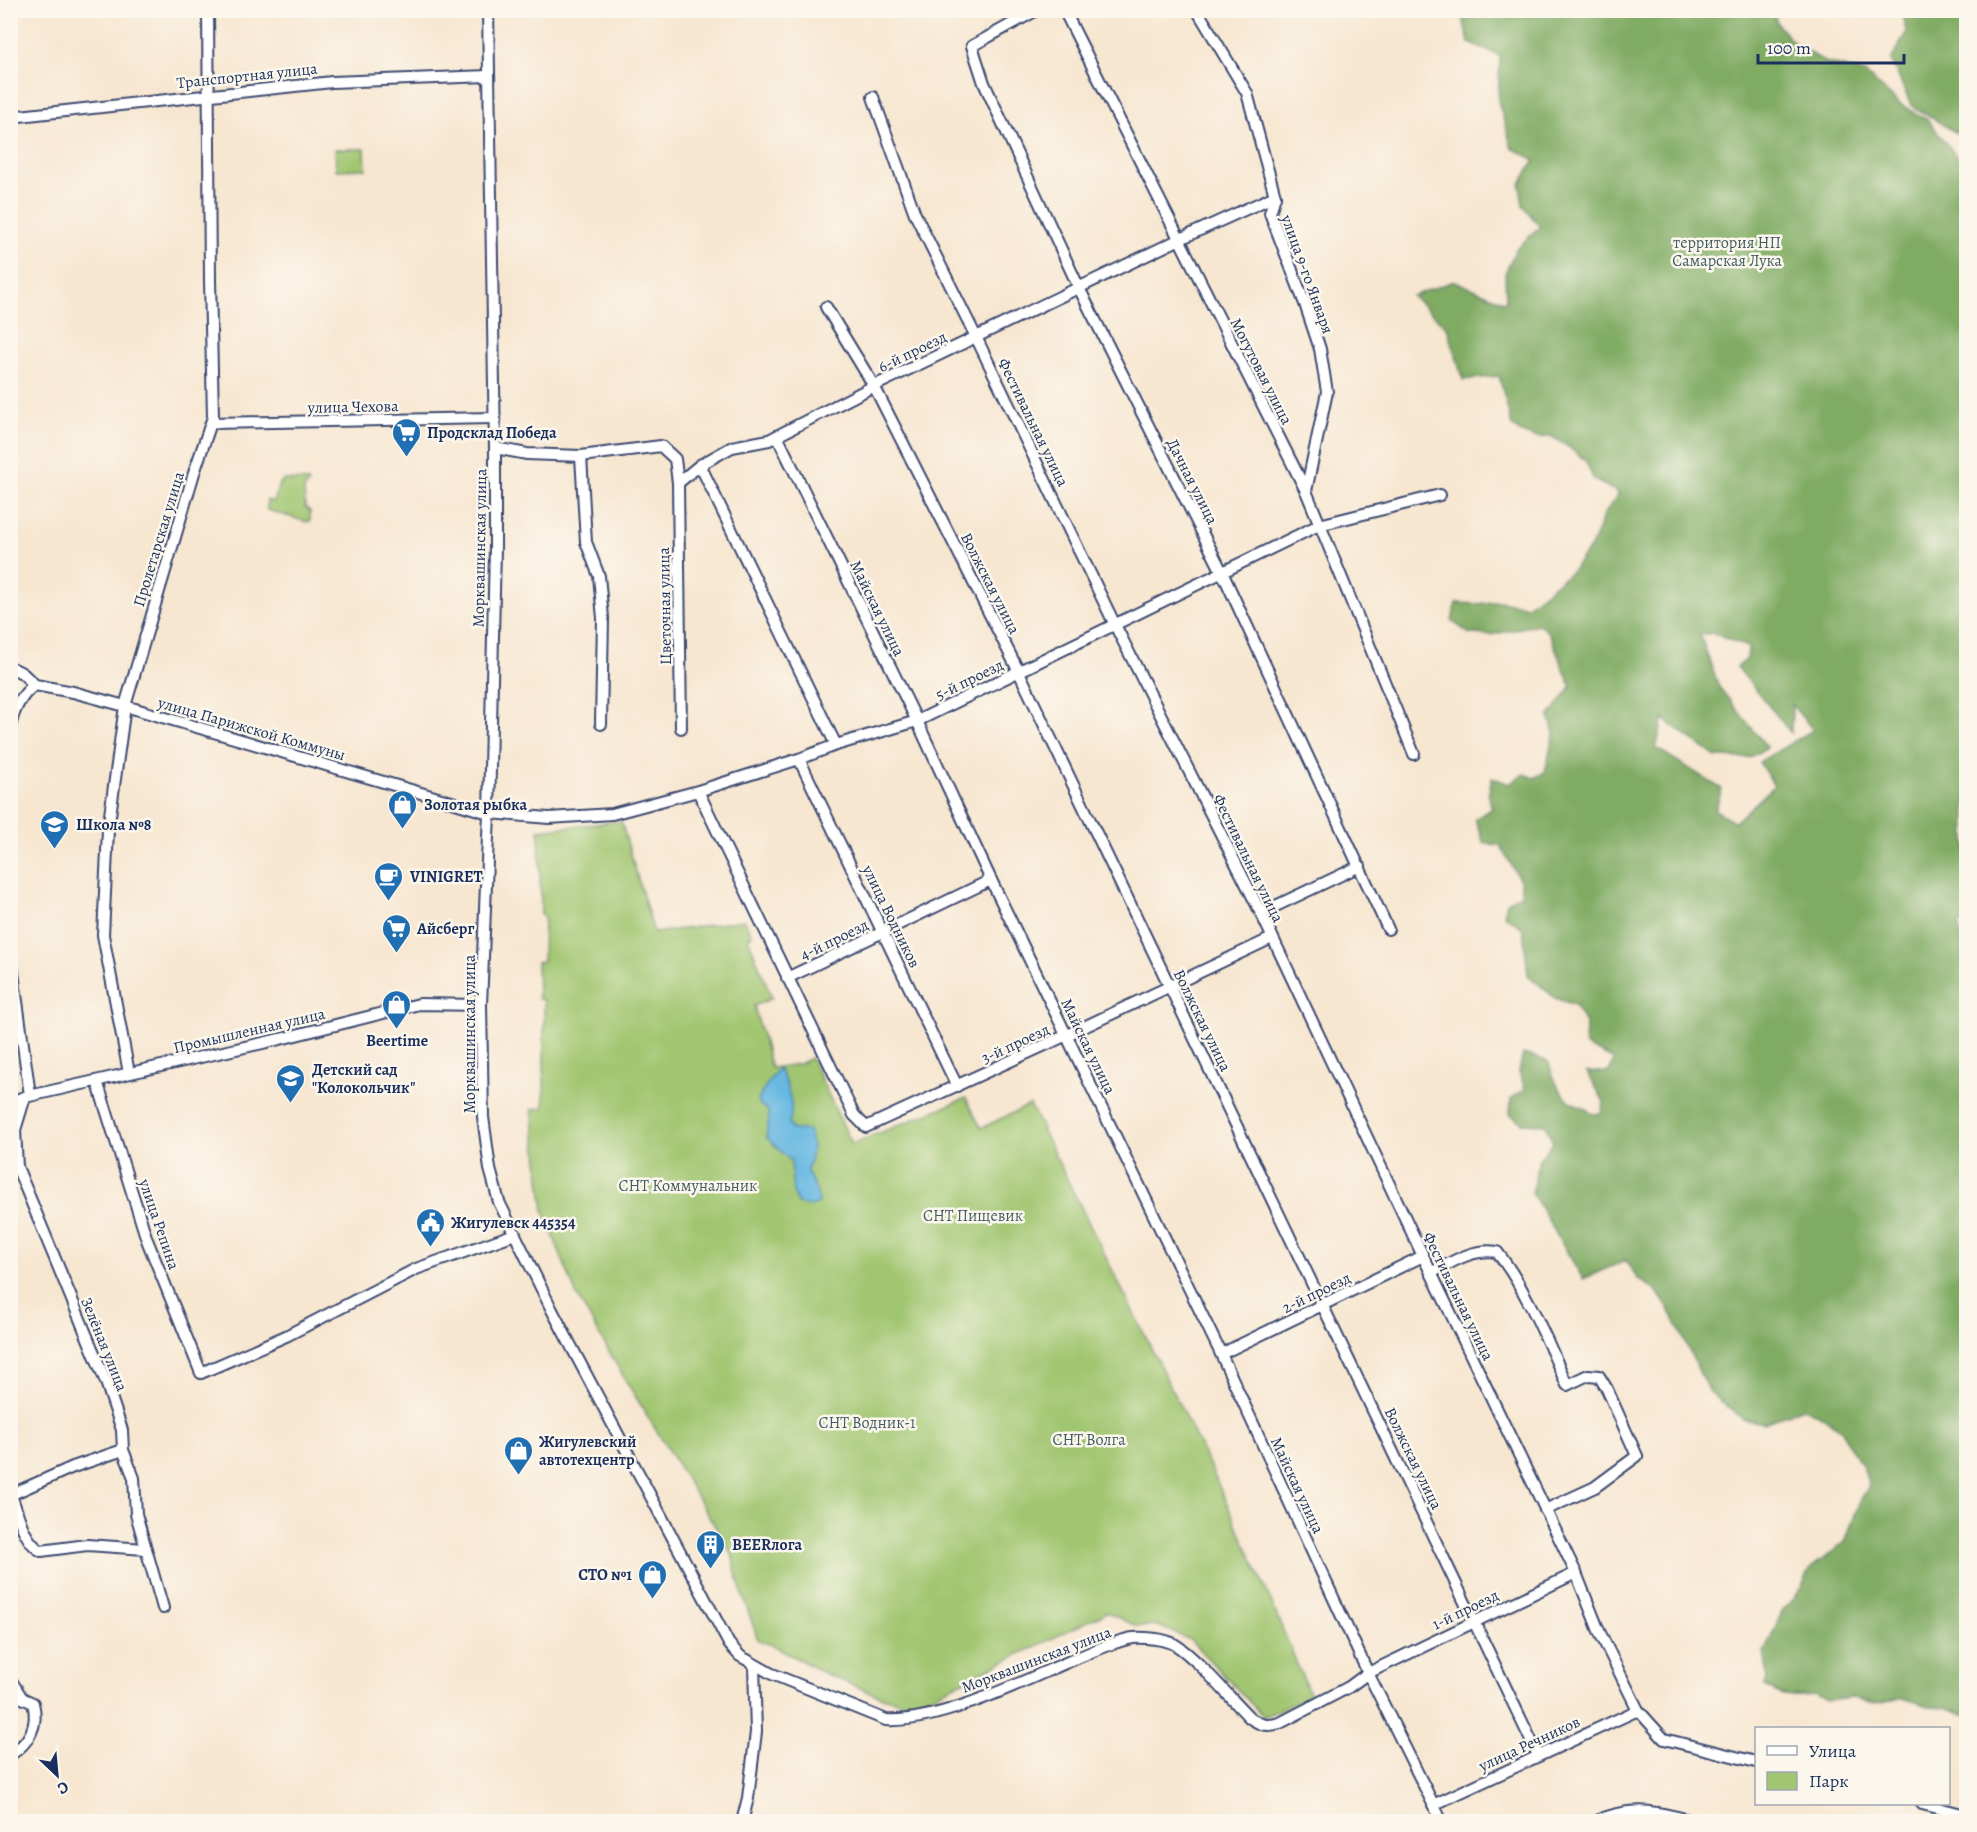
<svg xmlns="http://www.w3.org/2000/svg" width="1977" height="1832" viewBox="0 0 1977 1832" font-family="Alegreya,serif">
<rect width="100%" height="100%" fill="#fbf7ec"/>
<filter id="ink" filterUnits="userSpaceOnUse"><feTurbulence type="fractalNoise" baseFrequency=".0167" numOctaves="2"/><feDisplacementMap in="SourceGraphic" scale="12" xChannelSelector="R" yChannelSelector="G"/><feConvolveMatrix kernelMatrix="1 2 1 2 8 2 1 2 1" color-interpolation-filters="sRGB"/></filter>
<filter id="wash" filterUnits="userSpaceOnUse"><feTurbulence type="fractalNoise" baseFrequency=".008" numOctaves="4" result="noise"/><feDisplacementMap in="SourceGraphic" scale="24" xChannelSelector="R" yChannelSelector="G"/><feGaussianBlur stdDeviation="1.35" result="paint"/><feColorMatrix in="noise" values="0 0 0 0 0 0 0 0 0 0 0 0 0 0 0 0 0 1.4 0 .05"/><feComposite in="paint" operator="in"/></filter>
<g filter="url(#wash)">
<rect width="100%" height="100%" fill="#f7e6d0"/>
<g fill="#a1c671" stroke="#5e7a68" stroke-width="1.5">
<polygon points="335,149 365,149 366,169 336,170"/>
<polygon points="284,480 306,481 309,483 304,489 305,507 310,511 310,521 307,522 267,510 267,500 274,502 279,484"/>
<polygon points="621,821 654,933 744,920 752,935 748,938 772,998 754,1006 771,1068 799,1064 811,1058 852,1144 966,1098 981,1128 1030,1105 1208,1462 1267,1592 1310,1695 1264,1717 1190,1640 1159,1626 1136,1626 1107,1612 934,1695 906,1703 882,1697 828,1675 774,1646 758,1640 737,1578 732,1554 626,1381 576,1294 544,1212 532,1109 544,1108 544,1000 538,999 537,962 543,961 544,915 541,914 539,830"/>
</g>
<g fill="#80ab63" stroke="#4e6d60" stroke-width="1.5" fill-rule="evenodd">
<path d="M1461 11H1773L1778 25 1793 42 1825 62 1865 73 1901 105 1927 119 1960 161 1966 165V922L1959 925 1966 983V1715L1945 1707 1928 1706 1902 1698 1876 1703 1852 1698 1826 1701 1815 1694C1794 1699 1781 1696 1764 1686L1768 1678 1764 1652 1782 1612 1801 1588 1811 1568 1845 1542 1860 1500 1869 1487 1863 1466 1849 1447 1842 1430 1820 1415 1803 1408 1764 1423 1743 1419 1725 1405 1708 1390 1670 1311 1656 1290 1638 1279 1626 1260 1583 1279 1532 1193 1539 1159 1553 1143 1545 1124 1522 1123 1510 1114 1511 1099 1525 1089 1519 1072 1523 1054 1548 1061C1554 1077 1557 1092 1572 1102 1579 1106 1586 1109 1592 1114L1601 1113 1604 1102 1587 1072H1609L1614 1060 1585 1045 1586 1025 1575 1005 1555 998 1528 975 1523 928 1504 915 1507 902 1521 894V882L1500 845 1484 843 1475 819 1492 808 1488 796 1492 777 1509 784 1524 774 1534 778 1545 772 1554 733 1549 717 1571 687 1549 633 1539 624 1491 635 1470 634 1452 621 1456 603 1478 604 1499 601 1527 606 1572 571 1592 545 1604 514 1619 493 1594 480 1585 460 1567 446 1551 436C1536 440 1524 437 1512 426L1499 376 1463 380 1447 327 1412 296 1454 281 1506 302 1505 273 1516 249 1540 227 1523 206 1520 185 1535 160 1512 148 1498 101 1500 56 1469 43ZM1712 633 1748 647 1747 659 1737 667 1791 733 1792 705 1813 730 1759 762 1774 786 1735 822 1715 810 1722 789 1656 748 1663 719 1716 757 1749 758 1767 747 1719 687 1700 635Z"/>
<polygon points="1903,11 1966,11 1966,139 1911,105 1891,60 1906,33"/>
</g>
<path fill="#67b8e2" stroke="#4174a0" stroke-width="1.5" d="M778 1068C787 1083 796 1106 789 1123L792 1130H808C814 1145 813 1155 807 1170 810 1181 819 1192 819 1203L810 1206 798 1204 793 1192 791 1161 766 1137 769 1116 767 1109 761 1106 758 1101 763 1090Z"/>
</g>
<g filter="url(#ink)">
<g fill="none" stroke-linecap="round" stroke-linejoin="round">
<defs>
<g id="minor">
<path d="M488 10 495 448V548L489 813 481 1005 483 1117 490 1169 499 1202 552 1310 729 1644 740 1656 772 1674 886 1720C941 1723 1025 1680 1077 1658 1094 1651 1114 1641 1133 1638 1144 1637 1164 1639 1174 1644 1196 1657 1230 1698 1250 1718 1261 1725 1266 1727 1280 1723L1349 1687 1368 1673 1576 1573"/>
<polyline points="1037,10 972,46 984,83 1079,288 1222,572 1388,929"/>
<polyline points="1064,10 1306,491 1414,754"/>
<polyline points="1197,10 1247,93 1275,196 1270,213 1305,304 1320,349 1327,392 1306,491"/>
<polyline points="873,97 915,214 976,337 1115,625 1261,913 1423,1256 1576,1573 1599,1631 1638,1710 1664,1739 1756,1762"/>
<polyline points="10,117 332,82 488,76"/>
<polyline points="826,307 874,386 1019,672 1538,1755"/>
<polyline points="212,423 494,418"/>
<polyline points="777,436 917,721 991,880 1221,1354 1368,1673 1442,1822"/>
<polyline points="495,448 527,454 581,456 661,446 675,459 678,483 681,728"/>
<polyline points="581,456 586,542 599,576 603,618 601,724"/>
<polyline points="700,465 836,745"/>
<polyline points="678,483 700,465 732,447 769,440 874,386 1178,240 1275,196"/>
<polyline points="10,667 22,673 35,685 73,692 125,706 489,813 549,818 612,814 698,791 799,759 836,745 917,721 1319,525 1440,495"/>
<path d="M10 729C12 713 21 694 35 685"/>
<polyline points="799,759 957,1086"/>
<polyline points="698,791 854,1115 866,1127 1067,1035 1272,938"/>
<polyline points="1261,913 1360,866"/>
<polyline points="10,951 30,1095"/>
<polyline points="787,978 991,880"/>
<polyline points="129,1073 103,935 108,830 125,706 194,473 213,417 210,280 208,10"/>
<polyline points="97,1081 147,1240 201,1373 286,1336 416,1269 515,1234"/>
<polyline points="25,1097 15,1130 17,1167 106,1382 122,1430 123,1450 134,1478 136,1514 163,1608"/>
<polyline points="10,1102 25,1097 280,1039 419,1004 481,1005"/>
<path d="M1431 1273C1452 1262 1473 1248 1497 1252 1526 1288 1548 1343 1567 1385L1588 1375 1599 1376 1607 1389 1637 1456 1595 1487 1545 1510"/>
<polyline points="1221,1354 1423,1256"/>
<polyline points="10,1495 73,1467 123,1450"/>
<path d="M11 1495C18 1513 23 1541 41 1551L87 1545 145 1549"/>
<path d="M10 1679 22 1698 33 1703C39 1725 29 1743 10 1755"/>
<polyline points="1922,1804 1966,1815"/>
<polyline points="1433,1805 1638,1710"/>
<polyline points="742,1822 748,1798 756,1732 754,1665"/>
<path d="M1595 1822C1632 1804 1659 1812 1697 1822"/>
</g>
</defs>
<use href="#minor" stroke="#3c4a6f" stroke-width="14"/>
<use href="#minor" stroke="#fff" stroke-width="10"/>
</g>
</g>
<defs>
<symbol id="supermarket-pin" viewBox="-11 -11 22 30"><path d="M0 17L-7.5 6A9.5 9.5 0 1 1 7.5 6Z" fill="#1f6fb2" stroke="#fbf7ec"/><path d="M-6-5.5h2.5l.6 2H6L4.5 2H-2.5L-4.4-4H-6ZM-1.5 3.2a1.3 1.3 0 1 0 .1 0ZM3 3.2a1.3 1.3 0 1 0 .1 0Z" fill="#fff"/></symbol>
<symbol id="shop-pin" viewBox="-11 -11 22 30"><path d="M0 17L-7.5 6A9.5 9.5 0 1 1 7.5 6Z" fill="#1f6fb2" stroke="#fbf7ec"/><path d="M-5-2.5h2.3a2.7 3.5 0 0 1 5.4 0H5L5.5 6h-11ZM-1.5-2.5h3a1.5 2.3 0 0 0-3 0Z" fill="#fff"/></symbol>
<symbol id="school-pin" viewBox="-11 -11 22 30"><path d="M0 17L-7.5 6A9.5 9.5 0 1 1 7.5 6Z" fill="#1f6fb2" stroke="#fbf7ec"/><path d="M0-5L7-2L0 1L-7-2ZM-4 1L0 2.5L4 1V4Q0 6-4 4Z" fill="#fff"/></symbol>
<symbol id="cafe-pin" viewBox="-11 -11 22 30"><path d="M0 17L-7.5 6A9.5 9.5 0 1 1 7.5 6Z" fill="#1f6fb2" stroke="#fbf7ec"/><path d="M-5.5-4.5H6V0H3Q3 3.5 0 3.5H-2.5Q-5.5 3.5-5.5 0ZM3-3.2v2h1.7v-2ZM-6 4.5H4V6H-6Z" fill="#fff"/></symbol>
<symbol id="civic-pin" viewBox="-11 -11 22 30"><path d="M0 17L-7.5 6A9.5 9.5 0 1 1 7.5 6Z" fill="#1f6fb2" stroke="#fbf7ec"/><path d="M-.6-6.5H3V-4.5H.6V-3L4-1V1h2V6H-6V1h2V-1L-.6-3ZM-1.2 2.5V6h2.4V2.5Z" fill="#fff"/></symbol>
<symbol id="building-pin" viewBox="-11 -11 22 30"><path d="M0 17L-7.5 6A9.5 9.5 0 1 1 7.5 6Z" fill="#1f6fb2" stroke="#fbf7ec"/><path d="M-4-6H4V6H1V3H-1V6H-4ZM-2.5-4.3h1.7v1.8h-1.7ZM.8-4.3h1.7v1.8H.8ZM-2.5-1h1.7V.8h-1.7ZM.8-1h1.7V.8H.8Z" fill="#fff"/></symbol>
</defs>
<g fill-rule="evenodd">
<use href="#supermarket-pin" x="390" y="416" width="33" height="45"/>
<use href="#shop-pin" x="386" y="788" width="33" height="45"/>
<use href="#school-pin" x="38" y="808" width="33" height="45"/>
<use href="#cafe-pin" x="372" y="860" width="33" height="45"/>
<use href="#supermarket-pin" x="380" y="912" width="33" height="45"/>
<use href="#shop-pin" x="380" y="988" width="33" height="45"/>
<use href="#school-pin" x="274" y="1062" width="33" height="45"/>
<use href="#civic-pin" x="414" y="1206" width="33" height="45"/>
<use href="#shop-pin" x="502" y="1434" width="33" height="45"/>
<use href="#building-pin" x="694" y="1528" width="33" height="45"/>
<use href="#shop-pin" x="636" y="1558" width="33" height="45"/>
</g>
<g text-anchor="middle" stroke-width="5" stroke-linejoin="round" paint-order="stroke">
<g font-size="16" fill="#1b2f5e" stroke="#fbf7ec">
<text transform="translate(247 75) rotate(-6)" y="6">Транспортная улица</text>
<text transform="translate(1308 274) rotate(70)" y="6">улица 9-го Января</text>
<text transform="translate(912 351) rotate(-26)" y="6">6-й проезд</text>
<text transform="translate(1262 371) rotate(63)" y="6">Могутовая улица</text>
<text transform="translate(353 406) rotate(-1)" y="6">улица Чехова</text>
<text transform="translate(1034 422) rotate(64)" y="6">Фестивальная улица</text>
<text transform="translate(1193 481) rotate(63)" y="6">Дачная улица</text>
<text transform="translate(158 539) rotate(-73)" y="6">Пролетарская улица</text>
<text transform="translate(479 548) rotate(-89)" y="6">Морквашинская улица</text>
<text transform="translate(991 583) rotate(63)" y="6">Волжская улица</text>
<text transform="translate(664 606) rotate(-91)" y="6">Цветочная улица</text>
<text transform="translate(878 608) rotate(64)" y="6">Майская улица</text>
<text transform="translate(969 679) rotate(-26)" y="6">5-й проезд</text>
<text transform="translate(252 728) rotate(16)" y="6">улица Парижской Коммуны</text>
<text transform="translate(1249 858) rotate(64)" y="6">Фестивальная улица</text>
<text transform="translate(892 916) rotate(64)" y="6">улица Водников</text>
<text transform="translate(834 939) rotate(-26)" y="6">4-й проезд</text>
<text transform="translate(1203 1020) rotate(64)" y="6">Волжская улица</text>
<text transform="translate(249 1030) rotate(-13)" y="6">Промышленная улица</text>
<text transform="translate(469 1034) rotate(-90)" y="6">Морквашинская улица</text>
<text transform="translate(1015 1043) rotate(-25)" y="6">3-й проезд</text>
<text transform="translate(1089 1046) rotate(64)" y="6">Майская улица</text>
<text transform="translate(160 1224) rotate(71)" y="6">улица Репина</text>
<text transform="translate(1316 1292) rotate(-26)" y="6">2-й проезд</text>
<text transform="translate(1459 1296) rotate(64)" y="6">Фестивальная улица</text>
<text transform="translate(105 1344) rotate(68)" y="6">Зелёная улица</text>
<text transform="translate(1414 1458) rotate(64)" y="6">Волжская улица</text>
<text transform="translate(1298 1485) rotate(65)" y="6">Майская улица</text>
<text transform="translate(1465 1609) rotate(-26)" y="6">1-й проезд</text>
<text transform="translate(1036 1659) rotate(-21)" y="6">Морквашинская улица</text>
<text transform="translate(1529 1743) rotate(-25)" y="6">улица Речников</text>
</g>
<g font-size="16" fill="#435c64" stroke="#fbf7ec">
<text x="1727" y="248">территория НП<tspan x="1727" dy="18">Самарская Лука</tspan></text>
<text x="688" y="1191">СНТ Коммунальник</text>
<text x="973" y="1221">СНТ Пищевик</text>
<text x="867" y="1428">СНТ Водник-1</text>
<text x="1089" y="1445">СНТ Волга</text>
</g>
<g font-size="16" font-weight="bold" fill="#1b2f5e" stroke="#fbf7ec" text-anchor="start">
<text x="427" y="438">Продсклад Победа</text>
<text x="424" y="810">Золотая рыбка</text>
<text x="76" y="830">Школа №8</text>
<text x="410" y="882">VINIGRET</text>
<text x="417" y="934">Айсберг</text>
<text x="397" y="1046" text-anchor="middle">Beertime</text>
<text x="312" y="1075">Детский сад<tspan x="312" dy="18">"Колокольчик"</tspan></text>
<text x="451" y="1228">Жигулевск 445354</text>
<text x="539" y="1447">Жигулевский<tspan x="539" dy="18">автотехцентр</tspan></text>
<text x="732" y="1550">BEERлога</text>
<text x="632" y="1580" text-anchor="end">СТО №1</text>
</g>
</g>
<rect width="1977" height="1832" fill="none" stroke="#fbf7ec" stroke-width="36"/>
<rect x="1755" y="1727" width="195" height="78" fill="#fbf7ec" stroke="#a1a7b3" stroke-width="1.5"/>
<rect x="1767" y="1746" width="30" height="9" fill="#ffffff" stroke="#a1a7b3" stroke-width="1.5"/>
<text x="1809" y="1757" font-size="18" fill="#1b2f5e">Улица</text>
<rect x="1767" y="1772" width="30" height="18" fill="#a1c671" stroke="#a1a7b3" stroke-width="1.5"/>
<text x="1809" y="1787" font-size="18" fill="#1b2f5e">Парк</text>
<g transform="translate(57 1775) rotate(154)" stroke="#fbf7ec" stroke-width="4.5" paint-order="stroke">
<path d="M0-4.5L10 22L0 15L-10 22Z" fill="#1b2f5e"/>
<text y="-9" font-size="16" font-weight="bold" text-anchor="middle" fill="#1b2f5e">С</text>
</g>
<path d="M1758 54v9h146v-9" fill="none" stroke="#1b2f5e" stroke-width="3"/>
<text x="1767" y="54" font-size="18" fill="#1b2f5e" stroke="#fbf7ec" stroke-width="4.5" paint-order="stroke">100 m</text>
</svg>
